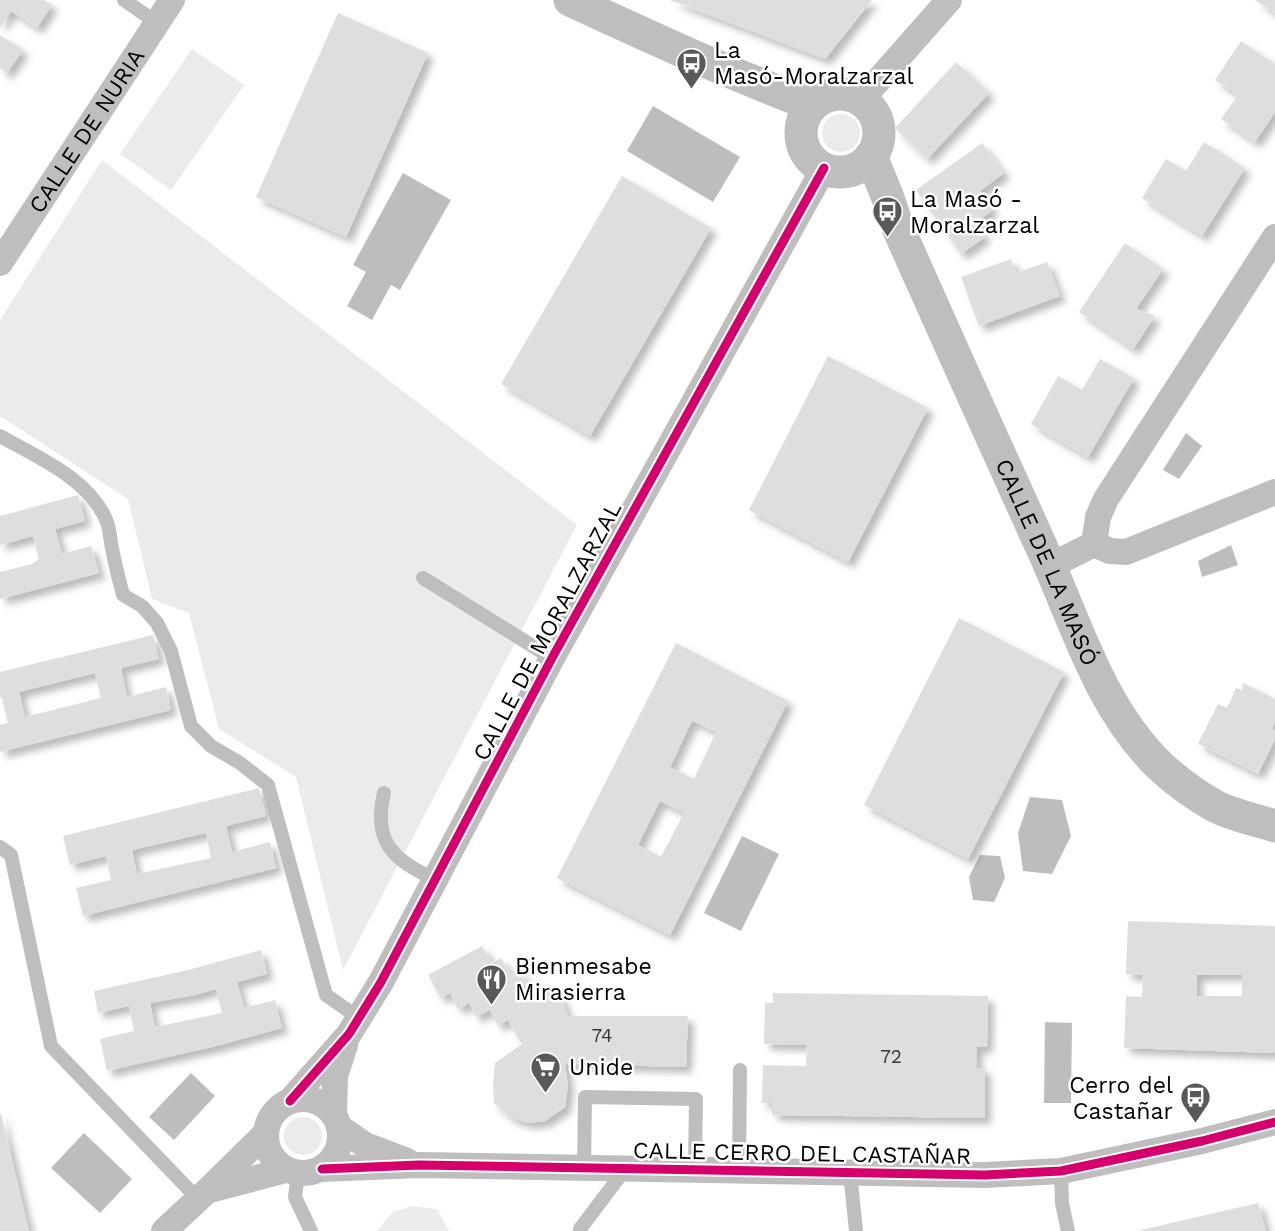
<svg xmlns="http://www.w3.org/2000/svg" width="1275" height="1231" viewBox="0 0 1275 1231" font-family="'Work Sans',sans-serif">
<defs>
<filter id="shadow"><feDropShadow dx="6" dy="6" stdDeviation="3.5" flood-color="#0004"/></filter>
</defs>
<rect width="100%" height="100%" fill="#fff"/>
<g fill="#ebebeb">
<polygon points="192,49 244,85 171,190 120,154"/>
<circle cx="841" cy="133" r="19"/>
<polygon points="102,160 577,525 343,970 296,777 219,729 189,613 152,599 128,499 0,416 0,320"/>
<circle cx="303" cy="1136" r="19"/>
<polygon points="412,1206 437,1209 449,1231 377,1231 393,1212"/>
</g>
<g fill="#bdbdbd">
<polygon points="653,106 740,157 713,202 627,151"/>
<polygon points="403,173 451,200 400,290 391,285 372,320 347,306 366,272 353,265"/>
<polygon points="1186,433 1202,446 1179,479 1163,470"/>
<polygon points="1231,545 1238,565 1202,577 1198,561"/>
<polygon points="1030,797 1062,800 1071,836 1052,874 1023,871 1018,833"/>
<polygon points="742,836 779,854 741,931 704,913"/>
<polygon points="980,855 1000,856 1005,878 994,902 973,900 969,877"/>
<polygon points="1045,1022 1072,1023 1071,1103 1044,1103"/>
<polygon points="191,1073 215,1096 174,1140 149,1117"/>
<polygon points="84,1133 132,1179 100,1213 51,1168"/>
</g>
<g fill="#dedede" fill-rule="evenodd" filter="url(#shadow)">
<polygon points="0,0 44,0 52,5 37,28 11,11 0,28"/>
<polygon points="670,0 872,0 825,59"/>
<polygon points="1255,0 1275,0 1275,13"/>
<polygon points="338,13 428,53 346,237 256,197"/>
<polygon points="0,35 23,50 7,73 0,68"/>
<polygon points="1241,41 1275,64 1275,112 1255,142 1221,119 1238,95 1215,80"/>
<polygon points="956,62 989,93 927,159 895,128"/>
<polygon points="1204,142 1245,168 1202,236 1142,198 1166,159 1186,171"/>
<polygon points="982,143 1004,173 980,191 993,210 975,223 985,237 961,254 916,190"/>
<polygon points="622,176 711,228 590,436 501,384"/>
<polygon points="1125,243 1163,269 1136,309 1155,316 1133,349 1079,312"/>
<polygon points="1011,259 1016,273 1047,262 1060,296 979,326 961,277"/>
<polygon points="828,356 928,408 848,562 749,510"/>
<polygon points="1100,359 1134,378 1088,457 1031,424 1058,376 1082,390"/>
<polygon points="78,495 85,521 55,529 62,554 91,546 99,573 0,599 0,572 32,564 39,559 33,536 0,545 0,516"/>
<polygon points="959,618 1064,672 968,859 864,805"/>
<path d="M153 635 159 659 121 668 127 697 166 687 171 710 0 752V725L8 723 2 697 0 698V672ZM95 673 101 698 25 717 19 692Z"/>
<path d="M676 643 788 701 670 935 557 878ZM692 721 716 732 694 779 670 767ZM660 801 684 813 661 857 638 845Z"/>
<polygon points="1243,683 1275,699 1275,722 1272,729 1275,731 1275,739 1258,774 1198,744 1218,704 1227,708 1236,688 1242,690"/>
<path d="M259 788 266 816 226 826 232 852 270 842 276 868 83 916 76 888 111 880 106 856 70 865 63 836ZM206 833 211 858 137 874 132 850Z"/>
<path d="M1128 921 1275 926V1053L1124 1048 1126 996 1142 997 1143 975 1126 974ZM1197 975H1242V996H1197Z"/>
<polygon points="482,946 492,963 501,958 511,975 520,970 529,987 540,982 549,998 559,993 568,1016 688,1016 686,1067 565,1064 568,1086 565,1107 545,1121 528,1123 510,1117 494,1103 493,1084 495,1063 522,1044 508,1020 498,1026 490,1010 476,1017 469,1003 458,1009 450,993 441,998 428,975"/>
<path d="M261 950 267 974 237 982 244 1008 275 1000 282 1028 216 1046 107 1071 100 1039 134 1031 129 1006 98 1013 94 991 188 970ZM216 989 222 1013 155 1027 150 1003 195 995Z"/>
<polygon points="773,993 988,996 987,1047 977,1047 976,1068 985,1068 985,1118 772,1115 772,1103 762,1103 763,1065 806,1066 807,1045 764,1044 765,1003 773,1003"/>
<polygon points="0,1114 1,1114 29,1231 0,1231"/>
<polygon points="1258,1203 1266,1231 1141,1231 1141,1230"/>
</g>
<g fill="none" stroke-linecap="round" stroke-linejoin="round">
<g stroke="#bebebe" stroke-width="14">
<polyline points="124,0 157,23"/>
<path d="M0 436C37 457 90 479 107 522 110 530 110 540 112 548 115 564 119 580 123 595L142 606 157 623 171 651 191 726 211 746 240 763 268 785 326 995 359 1018"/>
<polyline points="423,578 552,658"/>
<path d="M384 793C372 843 394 860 436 880"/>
<polyline points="0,847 11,855 51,1046 198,1199"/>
<polyline points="584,1168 585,1097 696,1099 695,1169"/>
<polyline points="739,1170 740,1070"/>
<polyline points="1061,1171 1062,1203 1068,1231"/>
<polyline points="850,1172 856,1231"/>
<polyline points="298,1174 295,1197 311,1231"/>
<polyline points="580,1229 626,1168"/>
</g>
<g stroke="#bebebe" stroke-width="26">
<polyline points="861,100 949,0"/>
<path id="s1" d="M0 263 172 0"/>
<polyline points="1094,544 1098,517 1106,499 1275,237"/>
<polyline points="1094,544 1110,551 1126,552 1275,492"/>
<polyline points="1050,566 1094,544"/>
<circle cx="303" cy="1136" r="37"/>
<polyline points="290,1101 349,1034 381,982 552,658 824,168"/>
<polyline points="334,1115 335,1076 345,1045"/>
<polyline points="339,1127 365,1145 407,1161"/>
<polyline points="322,1169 419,1165 985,1175 1061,1171 1202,1141 1275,1122"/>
<polyline points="210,1190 286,1170"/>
<polyline points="164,1231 208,1190 265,1134"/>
</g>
<g stroke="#bebebe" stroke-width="33">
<path d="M570 0C650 37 730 74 813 105"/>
<circle cx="840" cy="133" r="39"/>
<path id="s2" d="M871 156 888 198 898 228C947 338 996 447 1046 557 1078 629 1101 708 1159 765 1175 780 1195 795 1215 806 1232 815 1256 820 1275 826"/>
</g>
<defs>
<g id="cycleway">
<polyline points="290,1101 349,1034 381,982 552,658 824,168"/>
<polyline points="322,1169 419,1165 985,1175 1061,1171 1202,1141 1275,1122"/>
</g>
</defs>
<use href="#cycleway" stroke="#fff" stroke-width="13"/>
<use href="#cycleway" stroke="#d6006c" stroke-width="9"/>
</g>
<defs>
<symbol id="bus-pin" viewBox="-11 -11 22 30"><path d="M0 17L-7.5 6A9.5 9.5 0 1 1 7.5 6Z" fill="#595959" stroke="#fff"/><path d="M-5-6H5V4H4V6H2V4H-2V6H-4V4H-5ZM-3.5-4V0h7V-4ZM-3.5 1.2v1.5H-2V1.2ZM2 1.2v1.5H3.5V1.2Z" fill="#fff"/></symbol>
<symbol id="restaurant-pin" viewBox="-11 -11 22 30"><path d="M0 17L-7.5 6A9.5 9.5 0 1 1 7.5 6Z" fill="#595959" stroke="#fff"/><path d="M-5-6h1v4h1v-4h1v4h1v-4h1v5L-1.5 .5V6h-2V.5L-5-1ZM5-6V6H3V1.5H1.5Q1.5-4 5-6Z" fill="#fff"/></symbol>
<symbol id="supermarket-pin" viewBox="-11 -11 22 30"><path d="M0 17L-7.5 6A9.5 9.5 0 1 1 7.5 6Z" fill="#595959" stroke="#fff"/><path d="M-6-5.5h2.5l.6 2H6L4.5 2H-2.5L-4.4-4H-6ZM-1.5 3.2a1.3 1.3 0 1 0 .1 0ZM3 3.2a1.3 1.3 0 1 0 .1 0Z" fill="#fff"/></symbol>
</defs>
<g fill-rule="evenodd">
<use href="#bus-pin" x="674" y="46" width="35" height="47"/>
<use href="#bus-pin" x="870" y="194" width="35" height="47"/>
<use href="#restaurant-pin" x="474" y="962" width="35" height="47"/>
<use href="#supermarket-pin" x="528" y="1050" width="35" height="47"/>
<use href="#bus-pin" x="1178" y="1080" width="35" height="47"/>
</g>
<g text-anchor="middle" stroke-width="5" stroke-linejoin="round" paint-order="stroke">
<g font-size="19" fill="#383838">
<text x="602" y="1042">74</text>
<text x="891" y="1063">72</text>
</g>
<g font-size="23" fill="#000" stroke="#fff" text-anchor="start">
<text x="714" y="58">La<tspan x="714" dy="26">Masó-Moralzarzal</tspan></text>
<text x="910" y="207">La Masó -<tspan x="910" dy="26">Moralzarzal</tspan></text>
<text x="515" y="974">Bienmesabe<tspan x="515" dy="26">Mirasierra</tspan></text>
<text x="569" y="1075">Unide</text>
<text x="1173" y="1093" text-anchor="end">Cerro del<tspan x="1173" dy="26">Castañar</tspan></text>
</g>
<g font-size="23" fill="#000" stroke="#fff">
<text dy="8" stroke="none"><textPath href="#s1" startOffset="158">CALLE DE NURIA</textPath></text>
<text dy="8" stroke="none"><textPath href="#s2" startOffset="443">CALLE DE LA MASÓ</textPath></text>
<text transform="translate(547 631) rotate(-62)" y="8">CALLE DE MORALZARZAL</text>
<text transform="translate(802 1153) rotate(1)" y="8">CALLE CERRO DEL CASTAÑAR</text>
</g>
</g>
</svg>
